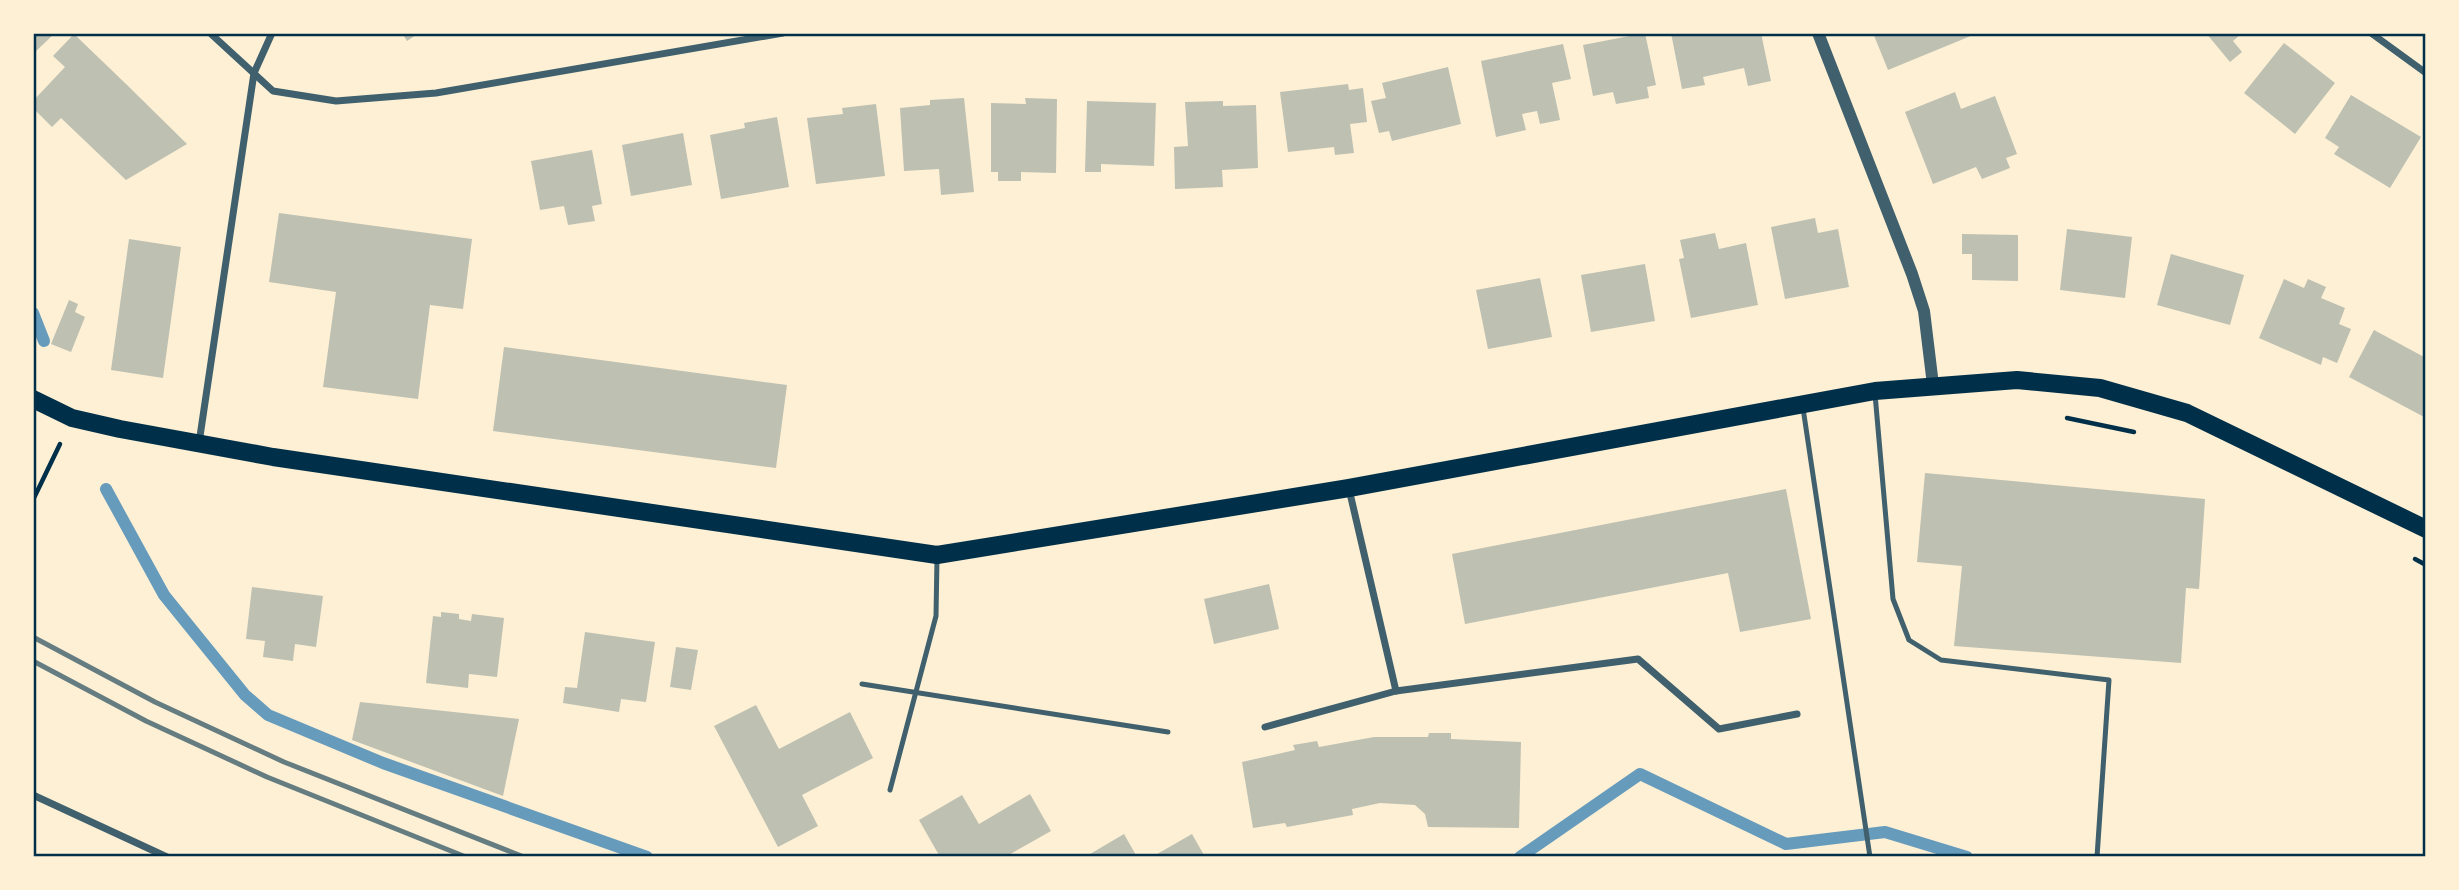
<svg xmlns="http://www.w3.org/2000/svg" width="2459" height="890" viewBox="0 0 2459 890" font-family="Raleway,sans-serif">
<rect width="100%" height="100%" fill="#fdf0d5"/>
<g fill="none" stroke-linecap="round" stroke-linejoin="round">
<g stroke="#669bbc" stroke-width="12">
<polyline points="33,313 44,341"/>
<polyline points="106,489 164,595 245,695 268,715 383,763 647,857"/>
<polyline points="1520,857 1640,774 1786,844 1885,832 1967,857"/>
</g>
</g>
<g fill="#bec0b2">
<polygon points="33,33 55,33 33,54"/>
<polygon points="402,33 419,33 407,41"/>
<polygon points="1645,33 1656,85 1647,87 1649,98 1616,104 1613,92 1593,96 1583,45"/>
<polygon points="1671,33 1761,33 1771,81 1748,86 1744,68 1703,77 1705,85 1682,89"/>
<polygon points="1873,33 1978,33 1888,70"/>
<polygon points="2206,33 2242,33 2233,41 2242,52 2230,62"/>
<polygon points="74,34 126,84 187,144 126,180 61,118 52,127 33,108 33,101 65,67 53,56"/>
<polygon points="2284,43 2335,83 2295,134 2244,93"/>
<polygon points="1563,44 1571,79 1552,83 1560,120 1540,124 1537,111 1522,114 1526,130 1496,137 1481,61"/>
<polygon points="1448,67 1461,124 1392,141 1389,131 1379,133 1371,101 1386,98 1382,83"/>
<polygon points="1348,84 1349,90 1363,88 1367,122 1350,124 1354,153 1335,155 1334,147 1288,152 1280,92"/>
<polygon points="1955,92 1961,109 1995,96 2017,154 2006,158 2010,168 1982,179 1976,167 1933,184 1905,112"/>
<polygon points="2351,95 2421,137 2390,188 2334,154 2339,147 2325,138"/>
<polygon points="964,98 974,192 941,195 939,169 904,171 900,108 930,105 930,100"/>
<polygon points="1025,98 1057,99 1056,173 1021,172 1021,181 998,181 998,172 991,172 991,103 1026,104"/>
<polygon points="1087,101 1156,103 1154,166 1101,164 1101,172 1085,172"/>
<polygon points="1223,101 1223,106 1256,105 1258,168 1222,170 1223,187 1175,189 1174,147 1188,146 1185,102"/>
<polygon points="876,104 885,176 816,184 807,118 843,114 842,108"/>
<polygon points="777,117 789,187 721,199 710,135 745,128 744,123"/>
<polygon points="683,133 692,185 631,196 622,145"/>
<polygon points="592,150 602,204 592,206 595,221 568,225 564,206 540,210 531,161"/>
<polygon points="279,213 472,239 463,309 430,305 418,399 323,387 336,292 269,282"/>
<polygon points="1815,218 1818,233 1838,229 1849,287 1785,299 1771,227"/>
<polygon points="2067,229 2132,237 2125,298 2060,290"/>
<polygon points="1715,233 1719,249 1746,243 1758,305 1691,318 1679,259 1684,258 1680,240"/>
<polygon points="1962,234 2018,235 2018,281 1972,280 1972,254 1962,254"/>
<polygon points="129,239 181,247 163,378 111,370"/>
<polygon points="2171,254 2244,275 2230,325 2157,305"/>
<polygon points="1645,264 1655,321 1591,332 1581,275"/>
<polygon points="1540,278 1552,337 1488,349 1476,290"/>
<polygon points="2284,279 2304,288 2308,279 2326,287 2321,298 2345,308 2339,324 2351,329 2337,363 2323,357 2321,365 2259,338"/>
<polygon points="69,300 78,304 75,312 85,317 71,352 51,344"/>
<polygon points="2374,330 2426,358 2426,418 2349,377"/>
<polygon points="504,347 787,385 776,468 493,431"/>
<polygon points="1925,473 2205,499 2199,589 2186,588 2181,663 1954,646 1962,566 1917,562"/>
<polygon points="1786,489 1811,619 1740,632 1728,573 1465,624 1452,554"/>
<polygon points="1269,584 1279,629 1214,644 1204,599"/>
<polygon points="252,587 323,596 316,647 295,644 293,661 263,657 265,641 246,639"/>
<polygon points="441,612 459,614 459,619 471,621 472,614 504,618 497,677 469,674 468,688 426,683 433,616 441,617"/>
<polygon points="585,632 655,642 646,702 621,699 619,712 563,703 565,687 577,688"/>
<polygon points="676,647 698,650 691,690 670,687"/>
<polygon points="360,702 519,719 503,796 352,740"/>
<polygon points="756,705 779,749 850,712 873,758 802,795 818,826 778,847 714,726"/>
<polygon points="1429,733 1451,733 1451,739 1521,742 1519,828 1428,827 1425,814 1415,805 1380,803 1352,809 1353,815 1287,827 1285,823 1253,828 1242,762 1295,750 1293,745 1317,741 1319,747 1374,737 1428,737"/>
<polygon points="1030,794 1051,831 1005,857 940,857 919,820 962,795 979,824"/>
<polygon points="1124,834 1137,857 1085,857"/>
<polygon points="1192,834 1205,857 1152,857"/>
</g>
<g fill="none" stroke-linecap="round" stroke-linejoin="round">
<g stroke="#003049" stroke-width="4.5">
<polyline points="2067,418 2134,432"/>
<polyline points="33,500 60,444"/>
<polyline points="2415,559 2426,565"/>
</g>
<g stroke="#3f606c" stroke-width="5">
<polyline points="1875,394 1893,599 1909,640 1941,660 2109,680 2097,857"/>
<polyline points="1803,408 1870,857"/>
<polyline points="862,684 1168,732"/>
<polyline points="890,790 936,616 937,558"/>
</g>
<g stroke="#3f606c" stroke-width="7">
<polyline points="210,33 273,91 336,101 436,93 783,33"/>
<polyline points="2371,33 2426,73"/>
<polyline points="199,443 254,73 272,33"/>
<polyline points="1349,489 1396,691"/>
<polyline points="1265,727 1396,691 1638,659 1719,729 1797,714"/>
<polyline points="33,795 167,857"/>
</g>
<polyline stroke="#3f606c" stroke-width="12" points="1818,33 1912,274 1924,311 1933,385"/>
<polyline stroke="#003049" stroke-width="18" points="33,399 72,418 120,429 273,457 937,555 1349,488 1875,391 2017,380 2100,388 2187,413 2426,529"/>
<g stroke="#657d81" stroke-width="5">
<polyline points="33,637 155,702 284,762 524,857"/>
<polyline points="33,661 146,721 267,777 466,857"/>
</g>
</g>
<rect width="2459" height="890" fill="none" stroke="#fdf0d5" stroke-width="70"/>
<rect x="35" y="35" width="2389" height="820" fill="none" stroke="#003049" stroke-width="2.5"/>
</svg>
